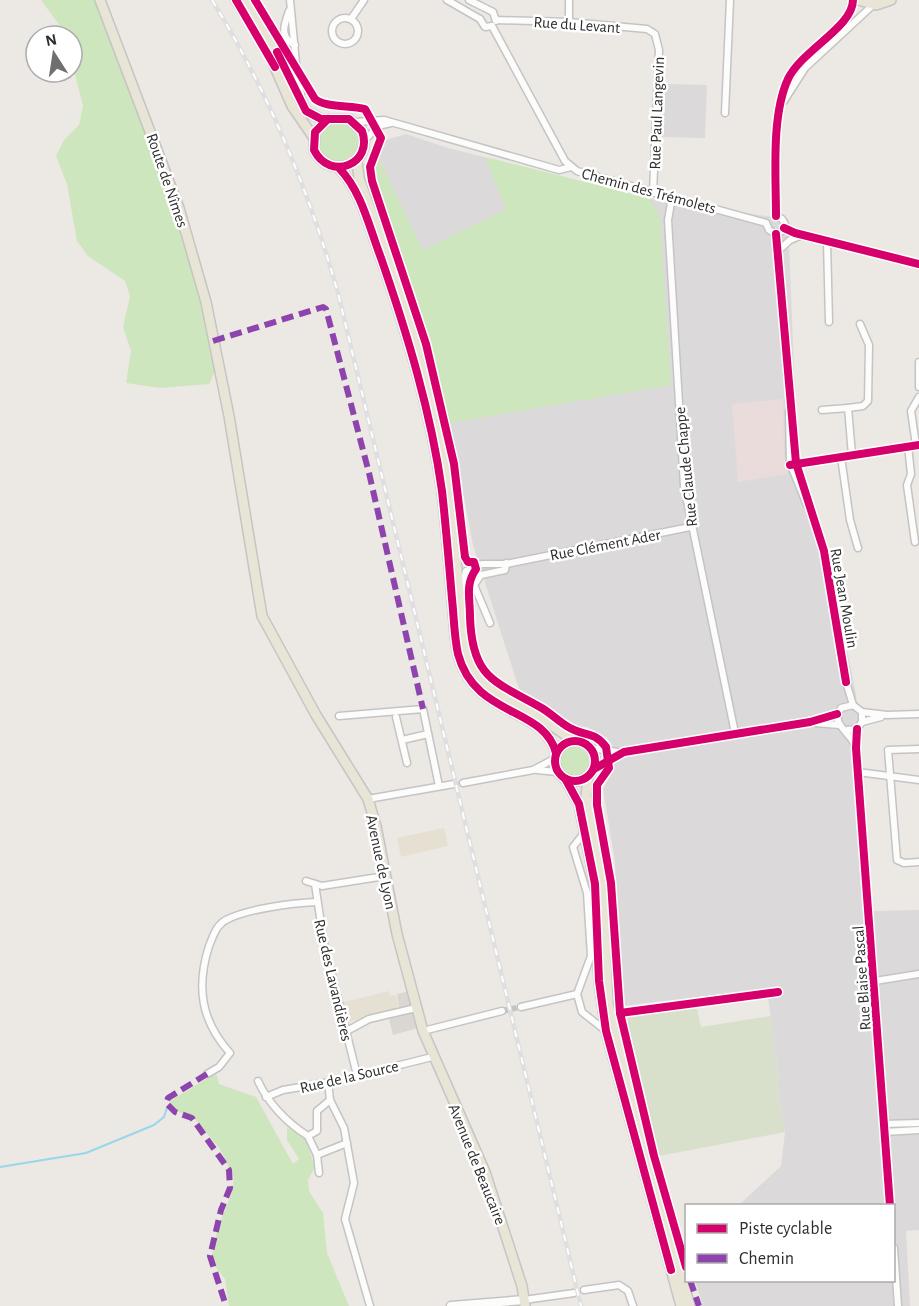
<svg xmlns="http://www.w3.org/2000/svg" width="919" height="1306" viewBox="0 0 919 1306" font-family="'Alegreya Sans',sans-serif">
<rect width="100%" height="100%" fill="#ece8e4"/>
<g fill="#dcd9db">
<polygon points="664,84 707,85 705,138 661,137"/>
<polygon points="406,134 448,148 660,201 788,219 798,468 826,545 856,694 871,911 919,910 919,1230 906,1231 910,1306 703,1306 695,1281 894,1280 894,1206 739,1205 781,1166 785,1132 776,1081 779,1080 767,989 621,1006 615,862 603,789 614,766 614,747 607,738 587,727 573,726 554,712 521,695 473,545 450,423 430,343 374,174 374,165 383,141"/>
</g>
<g fill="#e6e0d3">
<polygon points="444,828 448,846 401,857 397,838"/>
<polygon points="389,991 390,996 396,995 399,1010 344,1023 340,1003"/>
</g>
<polygon fill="#e9dcdb" points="783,399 784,453 788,474 738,482 732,404"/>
<g fill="#cee6be">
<polygon points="41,0 100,0 179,208 218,365 209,384 160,388 126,383 131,351 123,327 130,296 125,281 88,256 77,241 67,184 56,156 64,140 79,125 83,106 72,62 72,36 60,36 61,27"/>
<circle cx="338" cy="142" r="20"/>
<polygon points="378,157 423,250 506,209 485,157 649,198 660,217 671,385 450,423 420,311 375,179 374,165"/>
<circle cx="574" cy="762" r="15"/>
<polygon points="216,1073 219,1084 256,1097 293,1164 299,1159 287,1140 287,1127 306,1140 315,1167 308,1180 309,1191 323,1213 327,1253 349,1306 229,1306 225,1279 214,1265 212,1254 218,1227 232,1193 234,1178 220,1149 196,1120 174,1110 170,1101"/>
</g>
<polygon fill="#d8e0cc" points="696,1004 701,1027 771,1016 779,1080 776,1081 785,1132 659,1156 640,1073 622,1014"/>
<polygon fill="#dad6d2" points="415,990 425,1026 393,1035 388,1015 400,1012 397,994"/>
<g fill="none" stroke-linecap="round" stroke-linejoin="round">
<polyline stroke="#99d6ec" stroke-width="2" points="0,1167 86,1153 154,1125 164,1117 167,1108"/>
<polyline stroke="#c6c3c0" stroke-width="6" stroke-dasharray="6 3" stroke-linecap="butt" points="502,1011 521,1007"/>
<defs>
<g id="street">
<polyline points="290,0 296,63 295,75 301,94"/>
<polyline points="447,0 480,19"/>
<polyline points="469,0 493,12 496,21"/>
<polyline points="569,0 569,22"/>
<path d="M289 11C284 25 279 38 295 45"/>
<circle cx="345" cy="31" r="13"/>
<polyline points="351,19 364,0"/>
<polyline points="480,19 485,27 492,26"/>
<polyline points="496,20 569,22 647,29 655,34 659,50 653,193"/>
<polyline points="492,26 565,161 577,171 766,223"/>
<polyline points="784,101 805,68 873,5"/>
<polyline points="725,113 730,0"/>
<polyline points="355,122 384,120 559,170 571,167"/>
<polyline points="365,140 378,126 391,123"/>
<polyline points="672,197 668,220 684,486 735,733"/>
<path d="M776 216C776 175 771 116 788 79 802 50 853 27 853 0"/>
<polyline points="766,223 769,230 776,234"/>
<polyline points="784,228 795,233 919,264"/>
<polyline points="776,234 796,463 824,551 846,682 853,705"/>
<polyline points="776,234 782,231 785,224 782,219 776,216"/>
<polyline points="827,241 829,322"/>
<polyline points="778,251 790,240 802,235"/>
<polyline points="919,362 919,387"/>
<polyline points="822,410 848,408"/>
<polyline points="789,411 790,463 807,505"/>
<polyline points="916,445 911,411 919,397"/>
<polyline points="908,446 911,474 907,485 915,542"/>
<polyline points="852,455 848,408 863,406 868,401 869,345 860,324"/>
<polyline points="841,457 850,520 858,548"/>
<polyline points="794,464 919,445"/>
<polyline points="462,589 466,571 482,564 506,564 690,527"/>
<polyline points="490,623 474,585 481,575 505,570 506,563"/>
<polyline points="862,712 887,715 919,714"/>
<polyline points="339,716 423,709 439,786"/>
<polyline points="396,717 407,763"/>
<polyline points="862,722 881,717"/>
<polyline points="816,723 839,725"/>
<polyline points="857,729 856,748 890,1206"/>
<path d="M847 730 857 729 862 722V712L853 705 841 708C830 724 849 731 855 745"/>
<polyline points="402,740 428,734"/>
<polyline points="590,748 618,752"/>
<polyline points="919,749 888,750 897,860 904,863 919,862"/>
<polyline points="594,769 624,752 810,722 837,714"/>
<polyline points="537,770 557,772"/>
<polyline points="858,772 919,780"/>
<polyline points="463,783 533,770 554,759"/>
<polyline points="368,799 454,784"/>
<polyline points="584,833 573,847 587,893 591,956 577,994 582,1012 606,1031"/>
<polyline points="306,881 322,886 385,876"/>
<polyline points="315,884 324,943 357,1075"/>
<polyline points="875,981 919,974"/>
<polyline points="521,1007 577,994"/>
<polyline points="423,1031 502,1011"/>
<polyline points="345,1032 369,1019 416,1008"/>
<path d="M207 1074 219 1067 230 1053C201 1021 196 987 209 946 213 937 216 925 226 920 246 909 293 903 316 902"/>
<path d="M258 1081C268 1103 287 1123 308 1136"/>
<polyline points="328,1082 330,1100 344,1128 354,1183 345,1219 370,1306"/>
<polyline points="266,1097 283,1090 336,1081 432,1057"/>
<polyline points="883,1124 919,1123"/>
<polyline points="884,1132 919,1130"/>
<polyline points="317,1155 347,1143"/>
<polyline points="319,1173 317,1155 308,1136 317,1131 317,1111 330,1100"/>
<polyline points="894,1248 898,1306"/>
<polyline points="584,1290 619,1285 628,1291 633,1306"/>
<polyline points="524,1300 574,1293"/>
</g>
<polyline id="secondary" points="451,1306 524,1300"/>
<g id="primary">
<polyline points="100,0 179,208 206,302 229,416 262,616 316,715 368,799 376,826 397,934 423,1031 485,1172 522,1286 525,1306"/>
<polyline points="236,0 266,47 292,106 314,138"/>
<path d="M246 0 273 45 306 111 321 119H349L362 131C374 164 330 182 314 150L315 132 328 119"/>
<polyline points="858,0 876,5 891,0"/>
<polyline points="357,161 359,178 411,321 444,455 450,492 463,635 471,664 491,691 539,716 574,741"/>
<path d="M339 168C362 192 369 227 381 258 407 333 431 412 442 491 446 527 449 563 452 599 454 617 454 636 458 654 475 718 544 706 556 753"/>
<circle cx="575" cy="761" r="20"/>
<polyline points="588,777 586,796 603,883 608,1004 649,1167 690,1306"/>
<polyline points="566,780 579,804 595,884 599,981 606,1031 681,1306"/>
</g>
</defs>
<use href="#street" stroke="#c5c4c5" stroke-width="9"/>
<use href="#secondary" stroke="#c5c4c5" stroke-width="11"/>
<use href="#primary" stroke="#c6c5c4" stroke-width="12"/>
<use href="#street" stroke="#fcfcfb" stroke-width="6"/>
<use href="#secondary" stroke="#fcfcfb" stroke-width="8"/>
<use href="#primary" stroke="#e8e4d6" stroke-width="9"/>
<defs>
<path id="rail" d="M212 0C268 91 309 191 338 293L581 1306"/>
</defs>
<use href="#rail" stroke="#dfdfe1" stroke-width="4.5"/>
<use href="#rail" stroke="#fff" stroke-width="2" stroke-dasharray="7" stroke-linecap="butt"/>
<g stroke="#8e44ad" stroke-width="6" stroke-dasharray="12 6" stroke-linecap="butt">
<polyline points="213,341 323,307 326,309 369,473 423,709"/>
<polyline points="207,1074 168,1098 166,1103 175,1112 192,1118 229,1170 230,1188 221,1210 210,1256 226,1306"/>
<polyline points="690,1280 699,1306"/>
</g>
<defs>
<g id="cycleway">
<polyline points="236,0 275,67"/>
<path d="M255 0 315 99C326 108 350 105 365 109L381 138 370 167 372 181 426 344 454 464 465 557 468 562H474L476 569C465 585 470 597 470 617 472 678 494 681 540 707 551 713 560 723 570 728 584 736 594 731 606 747L609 768 597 785V805L611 883 620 1013 654 1156 686 1267"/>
<path d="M277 52 306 111 321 119H349L362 131C374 164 330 182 314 150L315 132 328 119"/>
<path d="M339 168C362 192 369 227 381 258 407 333 431 412 442 491 446 527 449 563 452 599 454 617 454 636 458 654 475 718 544 706 556 753"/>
<path d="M776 216C776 175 771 116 788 79 802 50 853 27 853 0"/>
<polyline points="784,228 795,233 919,264"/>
<polyline points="776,234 796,463 824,551 846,682"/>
<polyline points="790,465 919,445"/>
<polyline points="857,729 856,748 890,1206"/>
<circle cx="575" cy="761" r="20"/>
<polyline points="594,769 624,752 810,722 837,714"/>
<polyline points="566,780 579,804 595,884 599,981 606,1031 671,1270"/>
<polyline points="620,1013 778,992"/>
</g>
</defs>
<use href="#cycleway" stroke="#fff" stroke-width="11"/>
<use href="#cycleway" stroke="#d6006c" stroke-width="8"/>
</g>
<g text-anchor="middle" stroke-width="5" stroke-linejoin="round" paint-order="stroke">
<g font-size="16" fill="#2e2e2e" stroke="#fff">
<text transform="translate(577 24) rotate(4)" y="6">Rue du Levant</text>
<text transform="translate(656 113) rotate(-88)" y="6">Rue Paul Langevin</text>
<text transform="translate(168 180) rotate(71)" y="6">Route de Nîmes</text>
<text transform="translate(649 190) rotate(15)" y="6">Chemin des Trémolets</text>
<text transform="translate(685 467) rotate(-96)" y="6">Rue Claude Chappe</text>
<text transform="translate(605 544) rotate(-11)" y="6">Rue Clément Ader</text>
<text transform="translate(845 598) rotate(80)" y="6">Rue Jean Moulin</text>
<text transform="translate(382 862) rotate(78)" y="6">Avenue de Lyon</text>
<text transform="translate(861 978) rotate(-94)" y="6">Rue Blaise Pascal</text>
<text transform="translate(334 980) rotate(77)" y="6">Rue des Lavandières</text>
<text transform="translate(349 1076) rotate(-13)" y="6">Rue de la Source</text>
<text transform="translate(478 1164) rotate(68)" y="6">Avenue de Beaucaire</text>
</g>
</g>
<rect x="685" y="1204" width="210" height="78" fill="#ffffff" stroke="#ababab" stroke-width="1.5"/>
<rect x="697" y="1224" width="30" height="9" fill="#d6006c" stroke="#ababab" stroke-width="1.5"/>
<text x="739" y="1234" font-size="18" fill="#2e2e2e">Piste cyclable</text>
<rect x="697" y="1254" width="30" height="9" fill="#8e44ad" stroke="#ababab" stroke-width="1.5"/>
<text x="739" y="1264" font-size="18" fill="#2e2e2e">Chemin</text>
<g transform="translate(54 54) rotate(348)"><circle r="28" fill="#ffffff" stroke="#ababab" stroke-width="1.5"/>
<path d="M0-4.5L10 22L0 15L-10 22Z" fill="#706f6e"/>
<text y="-9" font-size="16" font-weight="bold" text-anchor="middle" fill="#2e2e2e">N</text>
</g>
</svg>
